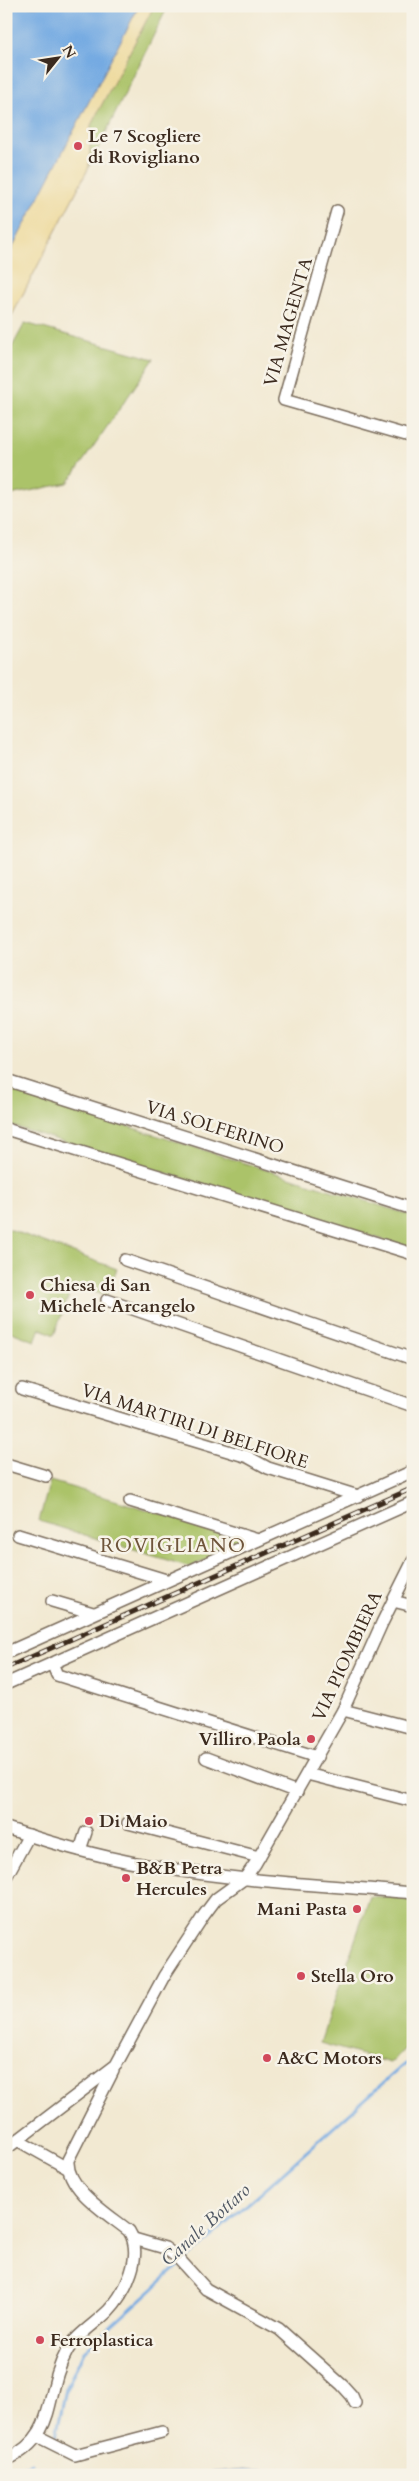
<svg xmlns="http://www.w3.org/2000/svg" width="419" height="2481" viewBox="0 0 419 2481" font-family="Cardo,serif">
<rect width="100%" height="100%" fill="#f7f3e8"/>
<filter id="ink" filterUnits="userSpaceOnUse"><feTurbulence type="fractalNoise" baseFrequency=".02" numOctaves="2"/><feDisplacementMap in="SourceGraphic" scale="10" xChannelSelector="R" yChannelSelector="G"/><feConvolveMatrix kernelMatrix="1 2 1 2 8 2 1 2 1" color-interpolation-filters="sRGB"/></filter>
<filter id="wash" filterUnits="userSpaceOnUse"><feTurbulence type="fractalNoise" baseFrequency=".0096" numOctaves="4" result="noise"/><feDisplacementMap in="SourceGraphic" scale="20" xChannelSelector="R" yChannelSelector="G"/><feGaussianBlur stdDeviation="1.12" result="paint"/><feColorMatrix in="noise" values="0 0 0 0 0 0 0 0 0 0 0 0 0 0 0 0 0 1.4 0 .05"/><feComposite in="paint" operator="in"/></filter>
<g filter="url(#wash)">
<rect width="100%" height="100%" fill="#f2e9d2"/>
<g fill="#abc369" stroke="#737644">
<polygon points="154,6 168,6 89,167 91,125"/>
<polygon points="25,323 154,359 68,483 15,494 6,498 6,358"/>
<polygon points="6,1088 413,1216 413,1249 6,1124"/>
<polygon points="6,1228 117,1269 106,1296 73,1285 54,1335 40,1328 35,1341 6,1330"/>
<polygon points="50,1481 250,1540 190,1567 39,1521"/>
<polygon points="370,1896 413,1899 413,2041 390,2063 320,2043"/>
</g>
<polygon fill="#eeda9e" stroke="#94825e" points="139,6 154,6 91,125 89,167 6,327 6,260"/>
<g fill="#75aae2" stroke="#586a80">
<polygon points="6,6 139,6 6,260"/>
<polygon points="244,2469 333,2475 186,2475"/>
</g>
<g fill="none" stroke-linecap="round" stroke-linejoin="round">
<g stroke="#75aae2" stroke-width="3">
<polyline points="184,2261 401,2067 413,2060"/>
<polyline points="56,2436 66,2389 84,2351 179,2265"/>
<polyline points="6,2472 32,2463"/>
</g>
</g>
</g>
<g filter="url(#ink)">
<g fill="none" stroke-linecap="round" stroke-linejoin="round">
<defs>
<g id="minor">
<polyline points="337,211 284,400 413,437"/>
<polyline points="6,1080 413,1209"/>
<polyline points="6,1129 413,1254"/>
<polyline points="125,1260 413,1359"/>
<polyline points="107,1300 413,1406"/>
<polyline points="22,1389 248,1457 268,1468 358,1496"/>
<polyline points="6,1464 46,1476"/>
<polyline points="130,1501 258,1540"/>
<polyline points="18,1535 166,1580"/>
<polyline points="52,1601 93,1613"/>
<polyline points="393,1601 413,1606"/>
<polyline points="6,1653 413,1471"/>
<polyline points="52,1663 57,1675 317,1757"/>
<polyline points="6,1684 413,1502"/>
<polyline points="343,1710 413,1728"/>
<polyline points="206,1758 297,1792"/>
<polyline points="307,1774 413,1801"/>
<polyline points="128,1823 259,1857"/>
<path d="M6 1828C57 1845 110 1860 164 1868 246 1882 330 1885 413 1893"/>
<polyline points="80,1850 86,1832"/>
<polyline points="6,1877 29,1835"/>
<polyline points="17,2140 67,2168"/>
<polyline points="6,2149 116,2065 164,1976 204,1915 216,1899 245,1878 255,1864 343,1710 382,1623 413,1561"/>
<polyline points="134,2239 165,2248 177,2257 206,2289 279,2329 342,2385 352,2396 355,2403"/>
<polyline points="37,2436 75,2455 162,2432"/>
<path d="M6 2460C60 2435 43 2394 67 2351 76 2335 95 2324 108 2311 126 2292 144 2255 129 2231 108 2214 66 2189 68 2160L113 2071"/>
</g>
</defs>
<use href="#minor" stroke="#7b6d5d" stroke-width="14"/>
<use href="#minor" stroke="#fff" stroke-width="11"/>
<defs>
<polyline id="rail" points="6,1668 413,1488"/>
</defs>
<use href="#rail" stroke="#3b2a1e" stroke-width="5"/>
<use href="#rail" stroke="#f7f3e8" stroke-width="3" stroke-dasharray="9" stroke-linecap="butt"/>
</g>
</g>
<g fill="#d1495b" stroke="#f7f3e8" stroke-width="2">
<circle cx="78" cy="146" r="5"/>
<circle cx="30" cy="1295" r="5"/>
<circle cx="311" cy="1739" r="5"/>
<circle cx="89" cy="1821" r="5"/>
<circle cx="126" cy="1878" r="5"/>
<circle cx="357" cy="1909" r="5"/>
<circle cx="301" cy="1976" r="5"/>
<circle cx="267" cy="2058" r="5"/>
<circle cx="40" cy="2340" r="5"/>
</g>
<g text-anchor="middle" stroke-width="5" stroke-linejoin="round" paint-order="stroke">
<g font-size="18" font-weight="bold" fill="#3b2a1e" stroke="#f7f3e8" text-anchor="start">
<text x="88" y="142">Le 7 Scogliere<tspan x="88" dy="21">di Rovigliano</tspan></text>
<text x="40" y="1291">Chiesa di San<tspan x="40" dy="21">Michele Arcangelo</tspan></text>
<text x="301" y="1745" text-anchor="end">Villiro Paola</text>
<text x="99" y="1827">Di Maio</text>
<text x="136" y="1874">B&amp;B Petra<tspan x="136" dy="21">Hercules</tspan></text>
<text x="347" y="1915" text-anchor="end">Mani Pasta</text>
<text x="311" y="1982">Stella Oro</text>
<text x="277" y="2064">A&amp;C Motors</text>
<text x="50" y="2346">Ferroplastica</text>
</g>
<g font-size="18" fill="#3b2a1e" stroke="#f7f3e8">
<text transform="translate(288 322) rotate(-74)" y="6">VIA MAGENTA</text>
<text transform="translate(215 1127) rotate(17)" y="6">VIA SOLFERINO</text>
<text transform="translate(195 1426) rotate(18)" y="6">VIA MARTIRI DI BELFIORE</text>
<text transform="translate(347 1656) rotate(-65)" y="6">VIA PIOMBIERA</text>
</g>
<g font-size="19" font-style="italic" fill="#4f5763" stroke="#f7f3e8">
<text transform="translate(205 2224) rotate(-42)" y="7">Canale Bottaro</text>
</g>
<g font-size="20" letter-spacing="1" fill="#6f553b" stroke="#f7f3e8">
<text x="173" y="1552">ROVIGLIANO</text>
</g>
</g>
<rect width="419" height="2481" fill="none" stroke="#f7f3e8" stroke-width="25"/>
<g transform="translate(58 58) rotate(60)" stroke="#f7f3e8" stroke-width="4" paint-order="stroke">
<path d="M0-4L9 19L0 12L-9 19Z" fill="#3b2a1e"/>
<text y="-8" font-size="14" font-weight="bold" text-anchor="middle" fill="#3b2a1e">N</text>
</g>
</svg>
